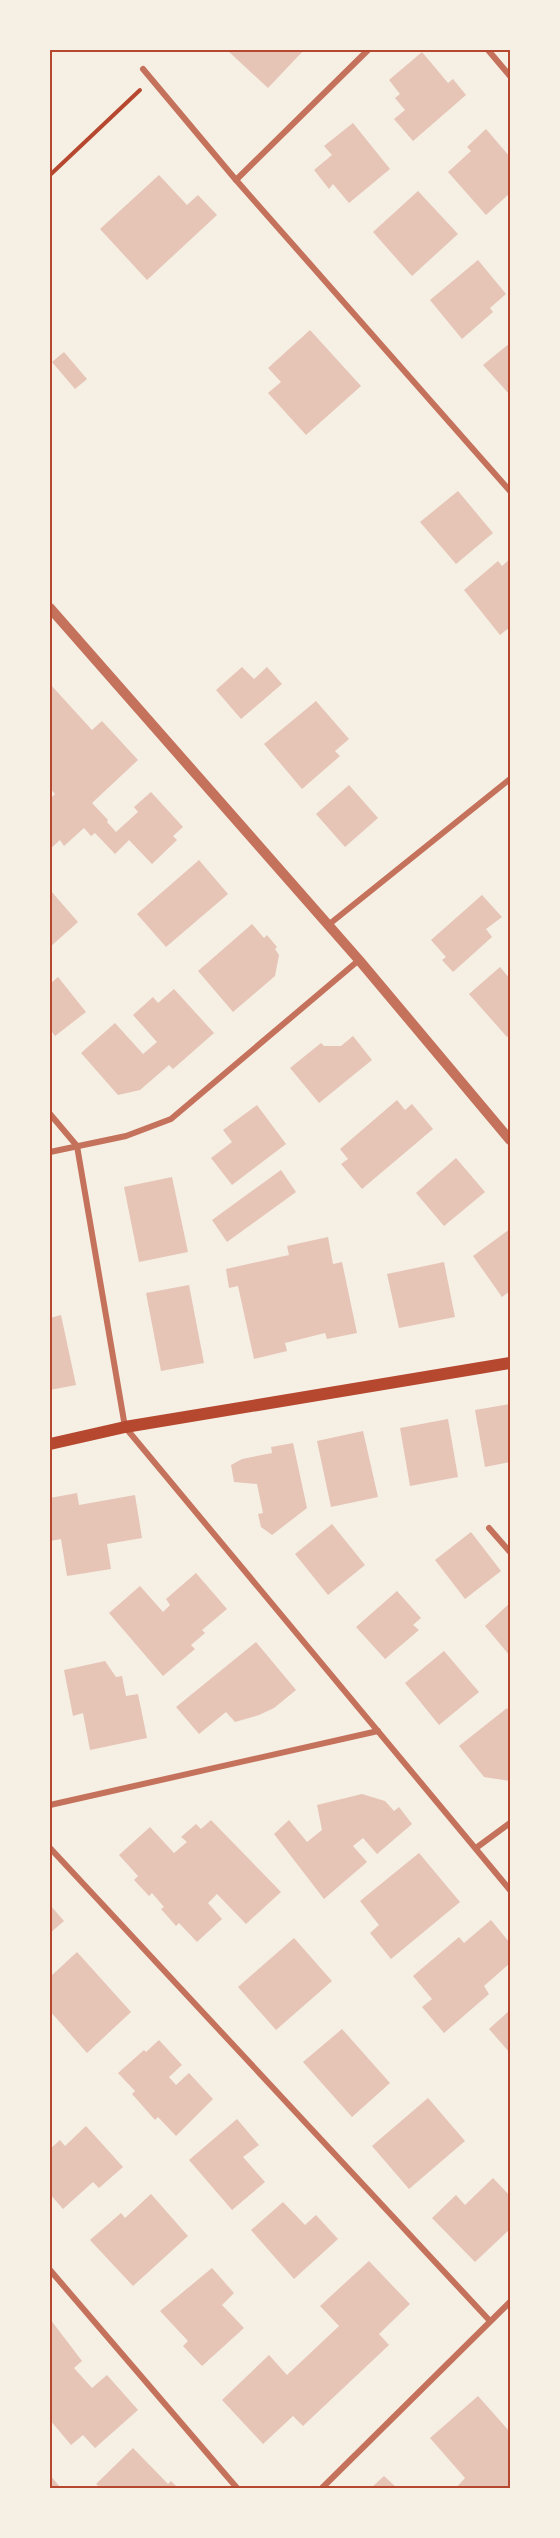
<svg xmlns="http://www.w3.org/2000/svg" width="560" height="2538" viewBox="0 0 560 2538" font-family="'Sofia Sans Condensed',sans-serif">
<rect width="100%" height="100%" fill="#f6efe4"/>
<g fill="#e6c5b7">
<polygon points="227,50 304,50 268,88"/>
<polygon points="422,52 448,83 453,79 466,95 413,141 394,119 405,110 395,98 400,94 389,80"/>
<polygon points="353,123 390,169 349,203 333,184 329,189 314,170 332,155 324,146"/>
<polygon points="486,129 510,157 510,193 486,215 448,172 471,151 467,147"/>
<polygon points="159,175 187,205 198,195 217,215 147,280 100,229"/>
<polygon points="418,191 458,234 412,276 373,232"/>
<polygon points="478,260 506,294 490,308 493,312 462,339 430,300"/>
<polygon points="310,330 361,386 306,435 268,393 281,382 268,368"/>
<polygon points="510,343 510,395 483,365"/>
<polygon points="64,352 87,379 75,389 52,362"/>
<polygon points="458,491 493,533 456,564 420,522"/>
<polygon points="510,559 510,627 500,635 464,590 498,561 502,566"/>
<polygon points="242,667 254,679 267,667 282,684 241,719 216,690"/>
<polygon points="50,684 92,730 102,721 138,760 92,803 108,820 107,822 116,832 138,812 134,807 151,792 183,827 173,836 177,840 152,864 129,840 115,854 95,833 91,836 84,828 64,846 60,840 50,849 50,799 55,794 50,788"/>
<polygon points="316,701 349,739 335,751 340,756 302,789 264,744"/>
<polygon points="349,785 378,818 345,847 316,814"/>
<polygon points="199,860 228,894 166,947 137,914"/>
<polygon points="50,890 78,922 50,947"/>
<polygon points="482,895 502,917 486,929 492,937 453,972 442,960 446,957 431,940"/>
<polygon points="252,924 264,938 267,935 277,947 275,949 279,955 275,976 233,1012 198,971"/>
<polygon points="500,967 510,979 510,1034 507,1037 469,994"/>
<polygon points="58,977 86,1012 55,1036 50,1029 50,984"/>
<polygon points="174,989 214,1033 173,1069 169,1065 140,1090 118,1095 81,1053 115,1023 143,1054 157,1042 133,1015 153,997 158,1003"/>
<polygon points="353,1036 372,1060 319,1103 290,1068 321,1043 324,1046 341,1046"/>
<polygon points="397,1100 405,1110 412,1104 433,1129 362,1189 341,1164 348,1159 340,1149"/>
<polygon points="257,1105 286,1144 232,1185 211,1158 232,1142 223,1130"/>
<polygon points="456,1158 485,1192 444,1226 416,1193"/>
<polygon points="281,1170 296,1192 227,1242 212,1220"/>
<polygon points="172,1177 188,1252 139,1262 124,1187"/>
<polygon points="510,1229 510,1291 502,1297 473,1256"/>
<polygon points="328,1237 333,1264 342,1262 357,1333 327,1339 325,1333 285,1343 287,1351 254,1359 238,1286 229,1288 226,1269 289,1255 287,1246"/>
<polygon points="444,1262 455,1317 399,1328 387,1274"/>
<polygon points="189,1285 204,1363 161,1371 146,1293"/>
<polygon points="61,1315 76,1385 50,1390 50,1318"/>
<polygon points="510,1404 510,1462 485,1467 475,1410"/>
<polygon points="448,1419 458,1477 410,1486 400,1428"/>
<polygon points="363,1431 378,1497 331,1507 317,1441"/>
<polygon points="293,1443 307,1508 272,1535 261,1527 258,1514 263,1513 257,1484 234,1482 231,1465 242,1459 272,1453 271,1447"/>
<polygon points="77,1493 79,1505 135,1495 142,1538 107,1544 111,1569 67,1576 61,1539 50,1541 50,1498"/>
<polygon points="332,1524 365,1565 328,1595 295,1554"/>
<polygon points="471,1532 501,1571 465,1599 435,1560"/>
<polygon points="196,1573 227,1609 202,1630 205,1633 191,1645 195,1649 163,1676 109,1613 140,1586 163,1612 170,1605 166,1599"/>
<polygon points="397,1591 421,1618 413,1625 419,1630 385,1659 356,1627"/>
<polygon points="510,1603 510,1656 485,1626"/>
<polygon points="256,1642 296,1690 274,1708 259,1715 235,1722 226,1712 199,1734 176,1707"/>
<polygon points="444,1651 479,1692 439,1725 405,1683"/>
<polygon points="105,1661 116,1677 122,1676 126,1696 138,1694 147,1738 90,1750 83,1713 73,1716 64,1670"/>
<polygon points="507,1708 510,1712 510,1781 484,1777 459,1746"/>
<polygon points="362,1794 385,1801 394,1811 399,1807 412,1824 377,1854 363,1838 353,1846 367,1862 324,1899 274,1834 289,1820 307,1842 322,1830 317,1805"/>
<polygon points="211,1820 281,1892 246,1924 217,1894 208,1903 222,1919 197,1942 179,1923 176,1926 161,1909 164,1907 152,1893 149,1896 134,1880 138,1876 119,1855 150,1827 174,1853 187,1842 181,1837 196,1824 201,1829"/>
<polygon points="419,1853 460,1902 391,1959 370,1933 379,1925 360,1901"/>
<polygon points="50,1905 64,1921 50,1933"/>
<polygon points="491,1920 510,1943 510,1963 484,1986 489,1994 444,2033 422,2007 432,1999 413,1976 459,1937 464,1943"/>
<polygon points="294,1938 332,1981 276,2030 238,1987"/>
<polygon points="77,1952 131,2012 87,2053 50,2011 50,1977"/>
<polygon points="510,2010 510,2053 489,2029"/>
<polygon points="342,2029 390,2083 352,2117 303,2062"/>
<polygon points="159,2040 182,2065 169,2077 176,2085 189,2073 213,2099 176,2136 158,2117 155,2120 132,2094 135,2091 118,2073 144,2050 146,2052"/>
<polygon points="428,2098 465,2141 409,2189 372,2146"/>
<polygon points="237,2119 259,2145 243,2157 265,2182 232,2210 189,2160"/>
<polygon points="86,2126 123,2167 99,2188 93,2182 63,2209 50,2194 50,2149 60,2140 65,2146"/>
<polygon points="493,2178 510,2196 510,2229 475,2262 432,2218 456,2195 465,2205"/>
<polygon points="151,2194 188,2236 133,2286 90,2240 121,2213 125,2218"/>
<polygon points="283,2202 305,2225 316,2215 338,2239 294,2279 251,2230"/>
<polygon points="369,2261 410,2304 379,2334 389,2345 303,2426 293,2416 263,2444 222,2400 269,2355 287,2375 339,2326 320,2306"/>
<polygon points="212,2268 234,2293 222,2305 244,2328 202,2366 183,2346 188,2341 160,2311"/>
<polygon points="50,2319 82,2361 74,2368 92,2388 107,2375 138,2410 95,2448 83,2435 71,2445 50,2420"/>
<polygon points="478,2396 510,2432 510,2488 456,2488 465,2478 430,2438"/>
<polygon points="133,2448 168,2484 171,2481 178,2488 101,2488 96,2484"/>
<polygon points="50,2475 60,2487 59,2488 50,2488"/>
<polygon points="384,2476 397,2488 371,2488"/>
</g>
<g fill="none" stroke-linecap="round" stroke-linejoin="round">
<polyline stroke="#b5482f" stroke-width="4" points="50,175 140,90"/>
<g stroke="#c5725c" stroke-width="6">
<polyline points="488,50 510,76"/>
<polyline points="143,69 236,180 510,491"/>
<polyline points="236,180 368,50"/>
<polyline points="327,926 510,779"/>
<polyline points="50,1114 77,1146 125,1427 510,1890"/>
<polyline points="50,1152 126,1136 171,1119 359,960"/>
<polyline points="489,1528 510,1552"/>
<polyline points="50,1805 378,1731"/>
<polyline points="50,1848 490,2321"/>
<polyline points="476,1848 510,1823"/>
<polyline points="50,2270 237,2488"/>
<polyline points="322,2488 510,2302"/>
</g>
<polyline stroke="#c5725c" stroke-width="10" points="50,608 359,960 510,1140"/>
<polyline stroke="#b5482f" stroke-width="12" points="50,1444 125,1427 510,1363"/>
</g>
<rect width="560" height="2538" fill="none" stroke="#f6efe4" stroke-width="102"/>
<rect x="51" y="51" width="458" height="2436" fill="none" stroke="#b5482f" stroke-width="2"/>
</svg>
